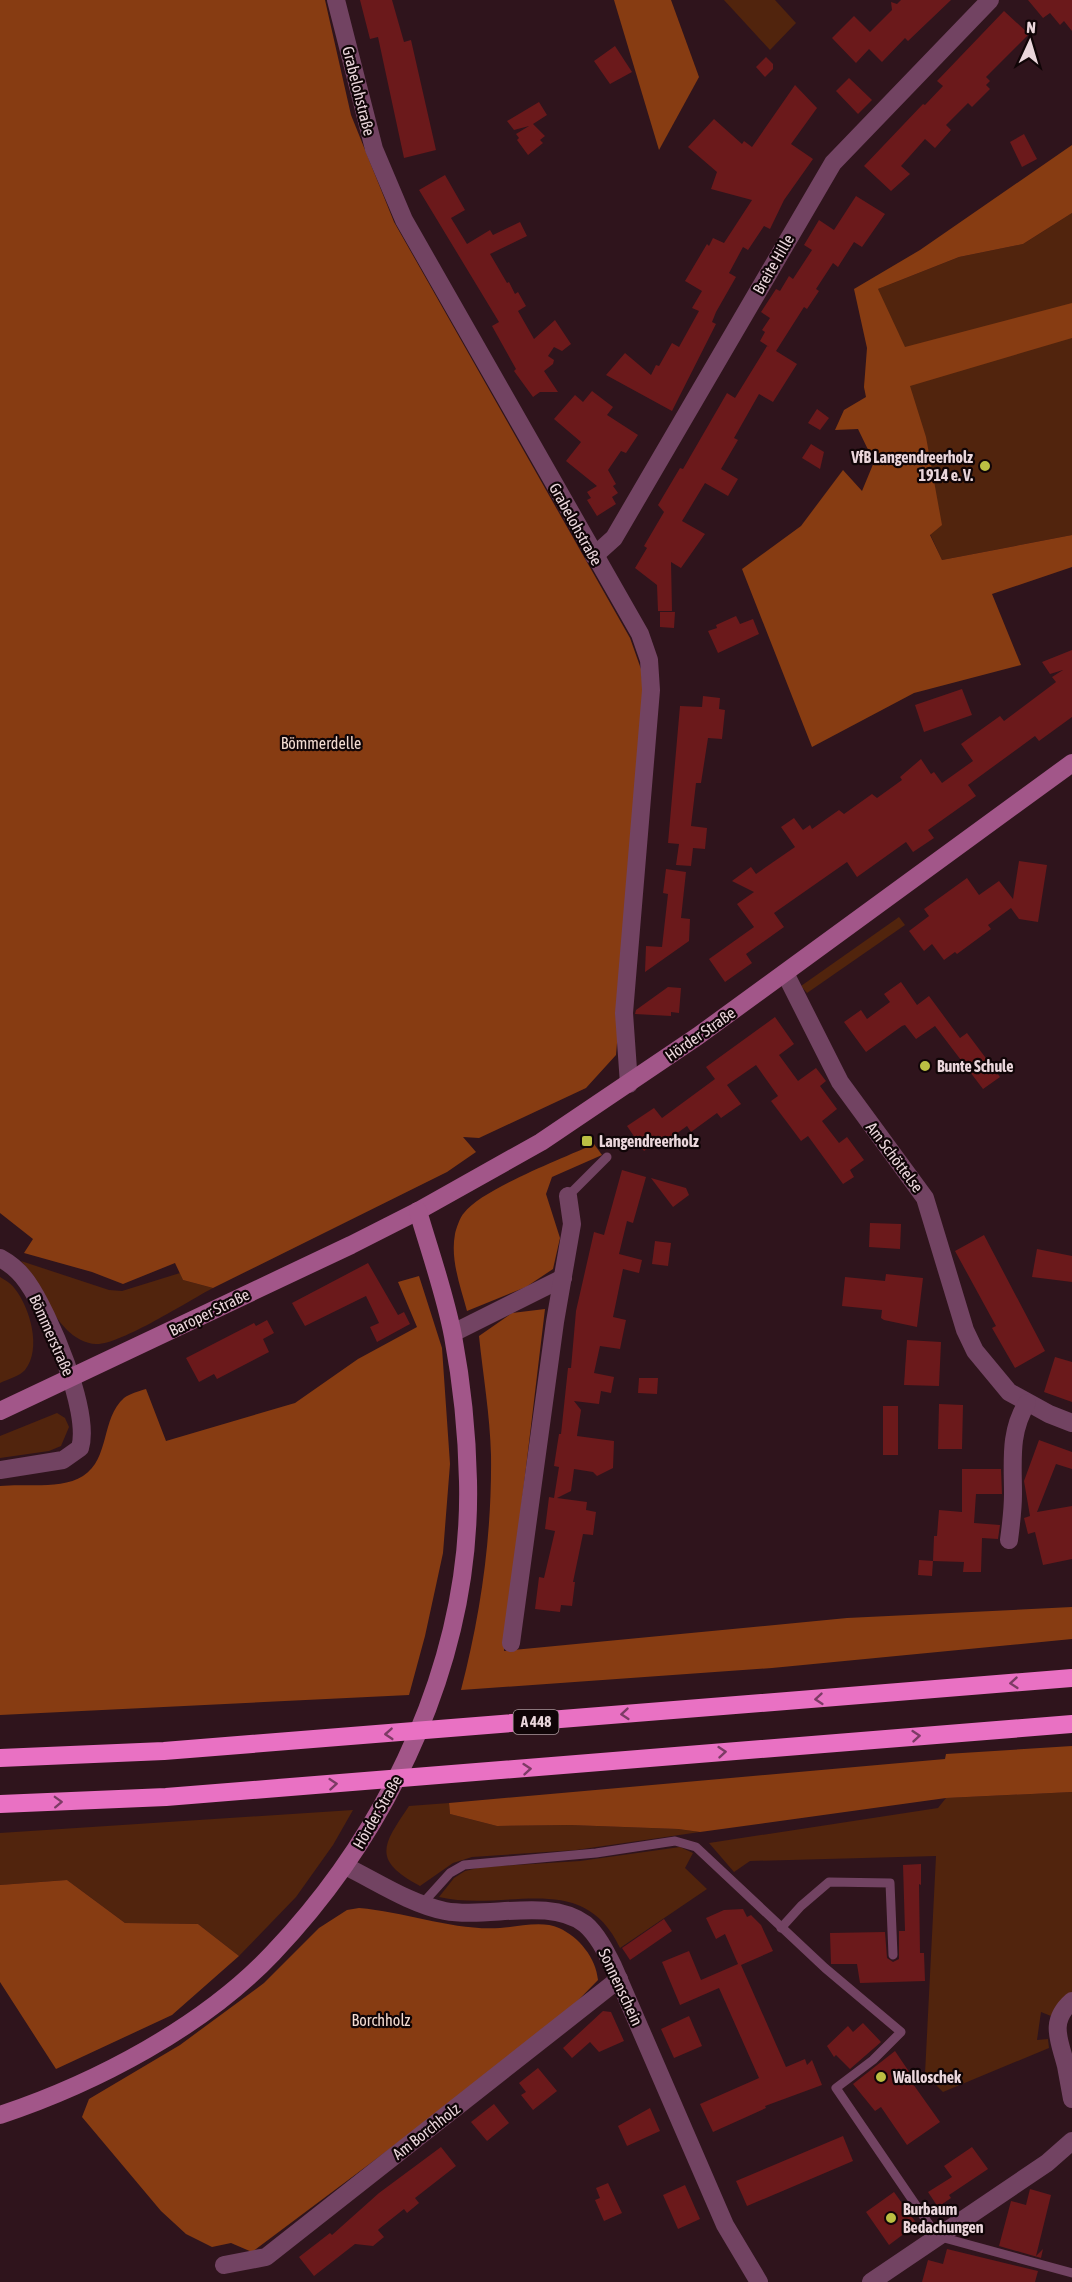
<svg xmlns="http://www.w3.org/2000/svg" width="1072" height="2282" viewBox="0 0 1072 2282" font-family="'Asap Condensed',sans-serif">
<rect width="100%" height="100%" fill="#2f141c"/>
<g fill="#51240d">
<polygon points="724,0 775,0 796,23 770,50"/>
<polygon points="1072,213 1072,535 942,560 867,397 864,387 878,289 959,257 1023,244"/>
<polygon points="899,917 905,925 807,993 801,986"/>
<path d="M21 1261 109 1290 122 1291 180 1273 183 1280 213 1288C188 1301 120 1345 96 1344 86 1344 74 1337 67 1330 47 1310 40 1281 21 1261Z"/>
<path d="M0 1277C5 1280 12 1284 15 1289 30 1308 42 1349 25 1370 20 1376 8 1379 0 1383Z"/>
<polygon points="57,1413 65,1418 69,1427 61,1446 49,1451 0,1458 0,1436"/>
<polygon points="1072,1792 1072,1992 1051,2016 1041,2012 1037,2040 1048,2039 1049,2048 943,2092 925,2074 936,1856 750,1861 734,1872 709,1843 938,1808 946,1798"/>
<path d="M449 1803 450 1814 497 1826 570 1825 678 1829 700 1832 576 1850 472 1857 453 1863 420 1886C372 1860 382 1846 409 1806Z"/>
<polygon points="353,1810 333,1845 296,1897 239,1956 198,1924 125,1923 67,1880 0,1885 0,1833"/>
<path d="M680 1847 693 1853 685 1868 707 1889 620 1948C583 1868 506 1913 439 1897L454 1878 465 1871 482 1867 580 1861Z"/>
</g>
<g fill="#873c12">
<polygon points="0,0 325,0 351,115 394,222 630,638 641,669 645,710 616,1055 586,1088 479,1138 463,1137 476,1152 447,1172 213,1288 183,1280 175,1263 123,1284 92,1272 24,1253 33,1239 0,1213"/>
<polygon points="614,0 671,0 699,77 659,150"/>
<polygon points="1072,145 1072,213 1023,244 959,257 878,289 905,347 1072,303 1072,338 910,386 926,437 942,525 930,535 942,560 1072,535 1072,567 992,594 1021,665 914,693 812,747 742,569 801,526 843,470 862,491 874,462 858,429 835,430 844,410 866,397 864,387 867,348 854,289 920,250"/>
<path d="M594 1144 602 1155 552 1177 546 1194 560 1238 553 1269 526 1287 467 1311C461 1288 450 1260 455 1234 456 1229 460 1217 464 1213 482 1189 564 1158 594 1144Z"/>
<path d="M419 1276 442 1348 450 1464 443 1553 425 1636 409 1695 0 1715V1486C25 1483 61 1490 83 1476 110 1459 101 1418 124 1398 129 1394 139 1391 146 1389L166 1441 295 1403 358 1359 417 1327 398 1282Z"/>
<path d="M545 1309 504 1651 847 1618 1072 1607V1639L772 1668 461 1690C481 1613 492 1535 491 1455 490 1415 483 1375 479 1336L512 1313Z"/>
<polygon points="1072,1746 1072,1792 946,1798 700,1832 678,1829 570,1825 497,1826 450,1814 449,1803 945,1759 946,1754"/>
<polygon points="67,1880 125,1923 198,1924 239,1956 172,2015 56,2069 0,1982 0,1885"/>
<path d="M359 1908C406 1912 454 1931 500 1928 517 1927 542 1920 559 1928 579 1937 596 1958 598 1980L551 2028 252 2252 231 2243 212 2247 186 2234 161 2211 82 2117 89 2099 180 2045 264 1983 319 1928 347 1910Z"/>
</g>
<g fill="#6b191b">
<polygon points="360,0 392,0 404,42 411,40 436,150 404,158 378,37 370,39"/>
<polygon points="901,0 951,0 908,41 905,38 882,62 869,49 856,63 832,38 854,16 870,32 892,10 891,2 897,4"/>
<polygon points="1028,0 1072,0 1072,31 1064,21 1060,25 1050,13 1043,18"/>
<polygon points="1004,11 1029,34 986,77 990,81 986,85 990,89 972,107 968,103 946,125 951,130 935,148 925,139 901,166 910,174 891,191 864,166 923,104 925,105 943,86 937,81"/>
<polygon points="615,46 632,72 610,84 594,61"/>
<polygon points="766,57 773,64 773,69 765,77 756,67"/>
<polygon points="849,78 872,100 858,114 836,91"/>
<polygon points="795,85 817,108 791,144 813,159 784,200 770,229 764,226 748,250 743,247 729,273 736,277 716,312 712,322 716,324 672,411 606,375 625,353 651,375 656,365 659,366 672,343 679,347 699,311 692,308 702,291 685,281 707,244 709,246 713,238 724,243 752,200 711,189 717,172 688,147 714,119 742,144 744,141 752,147"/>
<polygon points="539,102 547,115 533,124 545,136 540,140 543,143 528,155 517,140 519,138 516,134 529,126 514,130 507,121"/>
<polygon points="1024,134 1037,159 1022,167 1010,142"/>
<polygon points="445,175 465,210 451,218 467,244 490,230 493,235 520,222 527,236 490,254 507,283 509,282 515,294 518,292 526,306 518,311 534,339 555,320 571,344 562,351 554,347 548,356 554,360 553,364 544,371 558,392 540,392 533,397 514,371 516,369 492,326 499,322 419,190"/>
<polygon points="856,196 885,214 862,247 854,242 838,267 833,263 816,289 819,291 807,309 804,307 776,351 797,364 773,402 759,394 734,438 738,440 721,469 738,479 728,496 705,483 682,521 705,534 681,568 671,562 672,611 658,611 657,585 635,568 647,548 644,546 664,512 658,505 680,468 683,469 727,393 735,398 767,346 769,347 760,341 765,332 762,330 770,318 761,312 776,289 780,291 789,276 793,279 812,250 804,245 819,220 834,230"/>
<polygon points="592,391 613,407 607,415 638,435 626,453 621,451 608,470 616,484 613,486 618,493 612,497 616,504 597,516 587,500 591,498 587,492 597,486 566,461 581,442 554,419 575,395 583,402"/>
<polygon points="817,409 829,418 820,430 808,423"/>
<polygon points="811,444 824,452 820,469 802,458"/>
<polygon points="660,612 675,612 674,628 660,627"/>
<polygon points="736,616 740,624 753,619 759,634 718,653 708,631 717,628 716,625"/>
<polygon points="1072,650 1072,717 1039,741 1035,736 968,785 976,796 928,830 934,838 913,852 906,842 857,877 847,862 774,913 784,927 746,954 752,963 725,982 709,959 754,927 737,904 754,892 732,881 751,867 756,874 795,847 781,827 794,818 803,830 810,825 812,829 839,810 844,814 872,794 877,798 902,780 900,777 921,759 931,774 934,772 942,783 973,761 961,744 1000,716 1004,721 1056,682 1052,677 1063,670 1050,674 1042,662"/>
<polygon points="962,689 972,715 924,732 915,705"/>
<polygon points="703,696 720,698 719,709 725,710 722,739 708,738 701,783 696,783 691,826 707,828 705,849 693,848 691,866 676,865 679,844 668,843 680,706 702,707"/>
<polygon points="1019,861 1047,865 1038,922 1019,919 1011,908 988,925 991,929 957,954 955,952 944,960 932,944 924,951 909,931 929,916 924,909 967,878 979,895 999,881 1013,899"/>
<polygon points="666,869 686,872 681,918 690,919 689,941 645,972 646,946 662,947 668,894 663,893"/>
<polygon points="901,982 917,1005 929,996 960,1038 967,1033 1000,1077 983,1089 935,1026 916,1039 905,1025 902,1026 866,1052 844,1022 861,1010 867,1019 890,1002 884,994"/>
<polygon points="668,987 681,988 679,1013 671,1012 671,1016 635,1014 636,1010"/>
<polygon points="775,1017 794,1044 779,1055 798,1081 816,1068 826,1081 820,1086 837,1109 822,1121 839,1143 847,1137 864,1160 850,1170 854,1177 843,1184 808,1136 801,1141 771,1101 778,1096 756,1065 727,1085 741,1104 721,1118 717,1113 691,1132 687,1126 658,1147 656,1143 644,1151 627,1126 654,1108 662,1118 715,1079 706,1067"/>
<polygon points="622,1170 646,1177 633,1223 627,1221 619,1254 642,1260 639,1273 623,1269 613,1317 626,1320 620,1349 600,1346 594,1373 614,1377 611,1393 601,1391 599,1404 574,1401 581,1410 577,1436 614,1441 613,1468 597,1476 593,1472 574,1469 571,1491 557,1498 587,1502 586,1510 596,1512 593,1535 583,1534 573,1582 575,1582 572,1606 561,1605 560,1612 535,1609 539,1577 544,1578 555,1531 545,1529 549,1497 554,1498 559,1467 554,1466 559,1434 561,1434 568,1368 571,1368 576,1311 594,1232 604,1235"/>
<polygon points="651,1178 686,1188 689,1195 673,1207"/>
<polygon points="870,1223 901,1224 900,1249 869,1247"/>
<polygon points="984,1235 1045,1351 1015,1368 992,1328 996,1326 955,1251"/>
<polygon points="655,1241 671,1243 668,1266 652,1264"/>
<polygon points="1037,1249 1072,1256 1072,1282 1032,1277"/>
<polygon points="368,1263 398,1315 404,1312 410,1324 377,1342 370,1327 379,1323 366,1296 305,1326 292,1303"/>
<polygon points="886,1274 923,1278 917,1327 884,1320 881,1318 882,1310 842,1306 845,1277 885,1281"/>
<polygon points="267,1320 274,1333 263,1339 269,1352 217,1379 214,1374 199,1382 186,1358 254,1323 256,1326"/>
<polygon points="907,1340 941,1342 939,1386 904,1385"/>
<polygon points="1055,1357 1072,1362 1072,1402 1044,1392"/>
<polygon points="639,1378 658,1378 657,1394 638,1393"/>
<polygon points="939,1404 963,1405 962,1449 938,1449"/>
<rect x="883" y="1406" width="15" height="49"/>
<polygon points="1039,1440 1072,1452 1072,1469 1056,1464 1037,1512 1072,1506 1072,1559 1043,1565 1035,1532 1028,1534 1024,1518 1030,1516 1024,1481"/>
<polygon points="962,1469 1001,1469 1002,1494 976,1494 974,1523 1000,1525 998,1539 982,1538 981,1572 963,1572 964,1562 933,1561 934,1536 937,1536 939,1510 962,1512"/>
<polygon points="919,1560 933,1561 932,1576 918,1575"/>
<polygon points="921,1864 921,1885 919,1884 920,1953 924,1953 925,1981 860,1983 857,1964 831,1964 830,1933 885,1932 887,1958 893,1962 899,1959 899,1931 905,1931 903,1865"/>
<polygon points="743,1909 747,1917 751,1915 761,1925 773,1951 741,1965 786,2067 805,2059 807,2065 812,2060 822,2085 765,2106 766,2108 713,2132 700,2104 759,2078 719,1988 680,2005 662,1962 689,1951 701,1980 738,1964 725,1934 716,1939 706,1918 724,1910"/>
<polygon points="664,1919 672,1931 630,1960 622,1948"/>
<polygon points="603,2011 611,2012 624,2041 599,2052 590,2042 572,2058 563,2048"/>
<polygon points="689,2016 702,2046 674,2058 661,2029"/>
<polygon points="863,2023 881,2042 850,2069 836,2055 834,2057 827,2046 848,2026 853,2032"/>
<polygon points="895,2051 916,2082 913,2084 940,2122 907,2145 881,2107 875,2111 853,2084"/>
<polygon points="538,2068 557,2091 533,2110 521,2095 526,2092 519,2083"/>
<polygon points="494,2104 509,2123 487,2141 471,2122"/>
<polygon points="650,2108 660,2131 627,2146 618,2126"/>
<polygon points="843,2136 853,2161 747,2206 736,2181"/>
<polygon points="441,2147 456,2166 415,2198 419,2203 407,2213 404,2209 380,2228 378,2230 384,2237 373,2246 355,2244 314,2276 299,2257 330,2233 332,2235 379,2193"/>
<polygon points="972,2147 988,2169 949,2195 951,2198 938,2207 928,2192 952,2177 944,2166"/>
<polygon points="608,2183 622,2213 604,2221 595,2200 600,2198 596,2188"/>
<polygon points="685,2185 700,2219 678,2229 663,2195"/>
<polygon points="1030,2189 1051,2195 1036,2256 1043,2249 1041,2258 999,2246 1011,2201 1026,2205"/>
<polygon points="894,2192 917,2224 889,2245 866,2212"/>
<polygon points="947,2249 1038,2271 1035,2282 922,2282 928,2260 943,2264"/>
</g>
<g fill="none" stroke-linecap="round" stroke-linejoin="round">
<g stroke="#724362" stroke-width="9">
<polyline points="568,1196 607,1157"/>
<polyline points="422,1904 450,1873 464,1865 596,1853 675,1841 696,1847 825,1968 901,2032 873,2060 836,2088 937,2236 1072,2273"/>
<polyline points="781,1928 801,1906 829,1882 890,1883 893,1955"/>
</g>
<g stroke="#724362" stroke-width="18">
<polyline points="336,0 374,149 404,220 640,634 649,660 651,690 624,1013 629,1084"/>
<polyline points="594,556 614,538 833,163 990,0"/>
<polyline points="785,973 840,1082 925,1198 965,1330 975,1351 1009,1392 1049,1414 1072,1423"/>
<path d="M0 1258C11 1264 20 1272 27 1282 49 1313 91 1412 80 1448L63 1460 0 1470"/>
<polyline points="453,1333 563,1278"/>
<path d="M1009 1540C1011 1525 1013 1509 1013 1494 1013 1461 1009 1432 1027 1403"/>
<polyline points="511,1643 555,1322 572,1224 568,1196"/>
<path d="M345 1866C376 1881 410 1904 445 1911 488 1919 549 1897 585 1924 597 1934 606 1952 613 1966L725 2225 759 2282"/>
<path d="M1072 2001C1048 2022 1060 2041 1066 2066 1068 2077 1070 2088 1072 2099"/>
<polyline points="224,2265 266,2257 619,1979"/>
<polyline points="871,2282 1047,2163 1072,2141"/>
</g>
<g stroke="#a25689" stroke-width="18">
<polyline points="0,1411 351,1245 418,1211 541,1142 698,1036 1072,763"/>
<path d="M0 2115C96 2083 203 2027 273 1953 392 1828 472 1655 468 1481 467 1432 462 1384 453 1336 445 1294 430 1252 418 1211"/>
</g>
<g stroke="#e971c3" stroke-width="18">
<polyline points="0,1758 164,1751 1072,1678"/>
<polyline points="0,1804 166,1797 1072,1724"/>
</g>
</g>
<defs><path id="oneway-chevron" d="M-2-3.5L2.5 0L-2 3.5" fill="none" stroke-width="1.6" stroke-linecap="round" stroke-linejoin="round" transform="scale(1.5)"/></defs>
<g stroke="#7c3b65">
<use href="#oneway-chevron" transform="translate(1014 1683) rotate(175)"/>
<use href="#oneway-chevron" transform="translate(819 1699) rotate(175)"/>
<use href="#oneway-chevron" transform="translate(625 1714) rotate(175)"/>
<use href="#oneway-chevron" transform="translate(389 1734) rotate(176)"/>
<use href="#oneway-chevron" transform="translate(916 1736) rotate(-5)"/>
<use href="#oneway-chevron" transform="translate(722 1752) rotate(-5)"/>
<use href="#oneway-chevron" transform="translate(527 1769) rotate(-5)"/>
<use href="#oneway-chevron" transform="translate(333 1784) rotate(-5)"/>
<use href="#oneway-chevron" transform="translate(58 1802) rotate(-2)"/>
</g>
<g fill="#bcbf43" stroke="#100507" stroke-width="2">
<circle cx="985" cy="466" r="6"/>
<circle cx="925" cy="1066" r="6"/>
<rect x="581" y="1135" width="12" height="12" rx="3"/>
<circle cx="881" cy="2077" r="6"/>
<circle cx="891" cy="2218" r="6"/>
</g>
<g text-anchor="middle" stroke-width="4.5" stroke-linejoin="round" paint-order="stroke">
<rect fill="#100507" stroke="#a9979b" stroke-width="1.5" x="513.5" y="1710" width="45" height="24" rx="4.5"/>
<g font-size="15" font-weight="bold" fill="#ead6db">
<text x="536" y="1727">A 448</text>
</g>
<g font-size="16" fill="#ead6db" stroke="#100507">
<text transform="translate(359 91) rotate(76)" y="6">Grabelohstraße</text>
<text transform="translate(773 264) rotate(-60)" y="6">Breite Hille</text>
<text transform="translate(576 524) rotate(61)" y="6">Grabelohstraße</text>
<text transform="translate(700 1034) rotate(-35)" y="6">Hörder Straße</text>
<text transform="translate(895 1157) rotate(53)" y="6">Am Schöttelse</text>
<text transform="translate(209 1312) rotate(-26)" y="6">Baroper Straße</text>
<text transform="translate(52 1335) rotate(66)" y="6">Bömmerstraße</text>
<text transform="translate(377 1812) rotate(-60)" y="6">Hörder Straße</text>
<text transform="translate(621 1987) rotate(65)" y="6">Sonnenschein</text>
<text transform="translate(426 2131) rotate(-38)" y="6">Am Borchholz</text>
</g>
<g font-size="16" font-weight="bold" fill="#ead6db" stroke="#100507" text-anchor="start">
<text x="973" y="463" text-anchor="end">VfB Langendreerholz<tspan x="973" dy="18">1914 e. V.</tspan></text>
<text x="937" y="1072">Bunte Schule</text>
<text x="599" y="1147">Langendreerholz</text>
<text x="893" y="2083">Walloschek</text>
<text x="903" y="2215">Burbaum<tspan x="903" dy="18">Bedachungen</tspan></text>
</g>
<g font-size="16" fill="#f3dcd2" stroke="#100507">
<text x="321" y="749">Bömmerdelle</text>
<text x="381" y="2026">Borchholz</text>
</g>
</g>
<g transform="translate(1030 42) rotate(4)" stroke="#100507" stroke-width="4.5" paint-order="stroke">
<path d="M0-4.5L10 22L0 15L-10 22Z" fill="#ead6db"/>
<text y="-9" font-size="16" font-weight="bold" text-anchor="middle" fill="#ead6db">N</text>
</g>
</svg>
